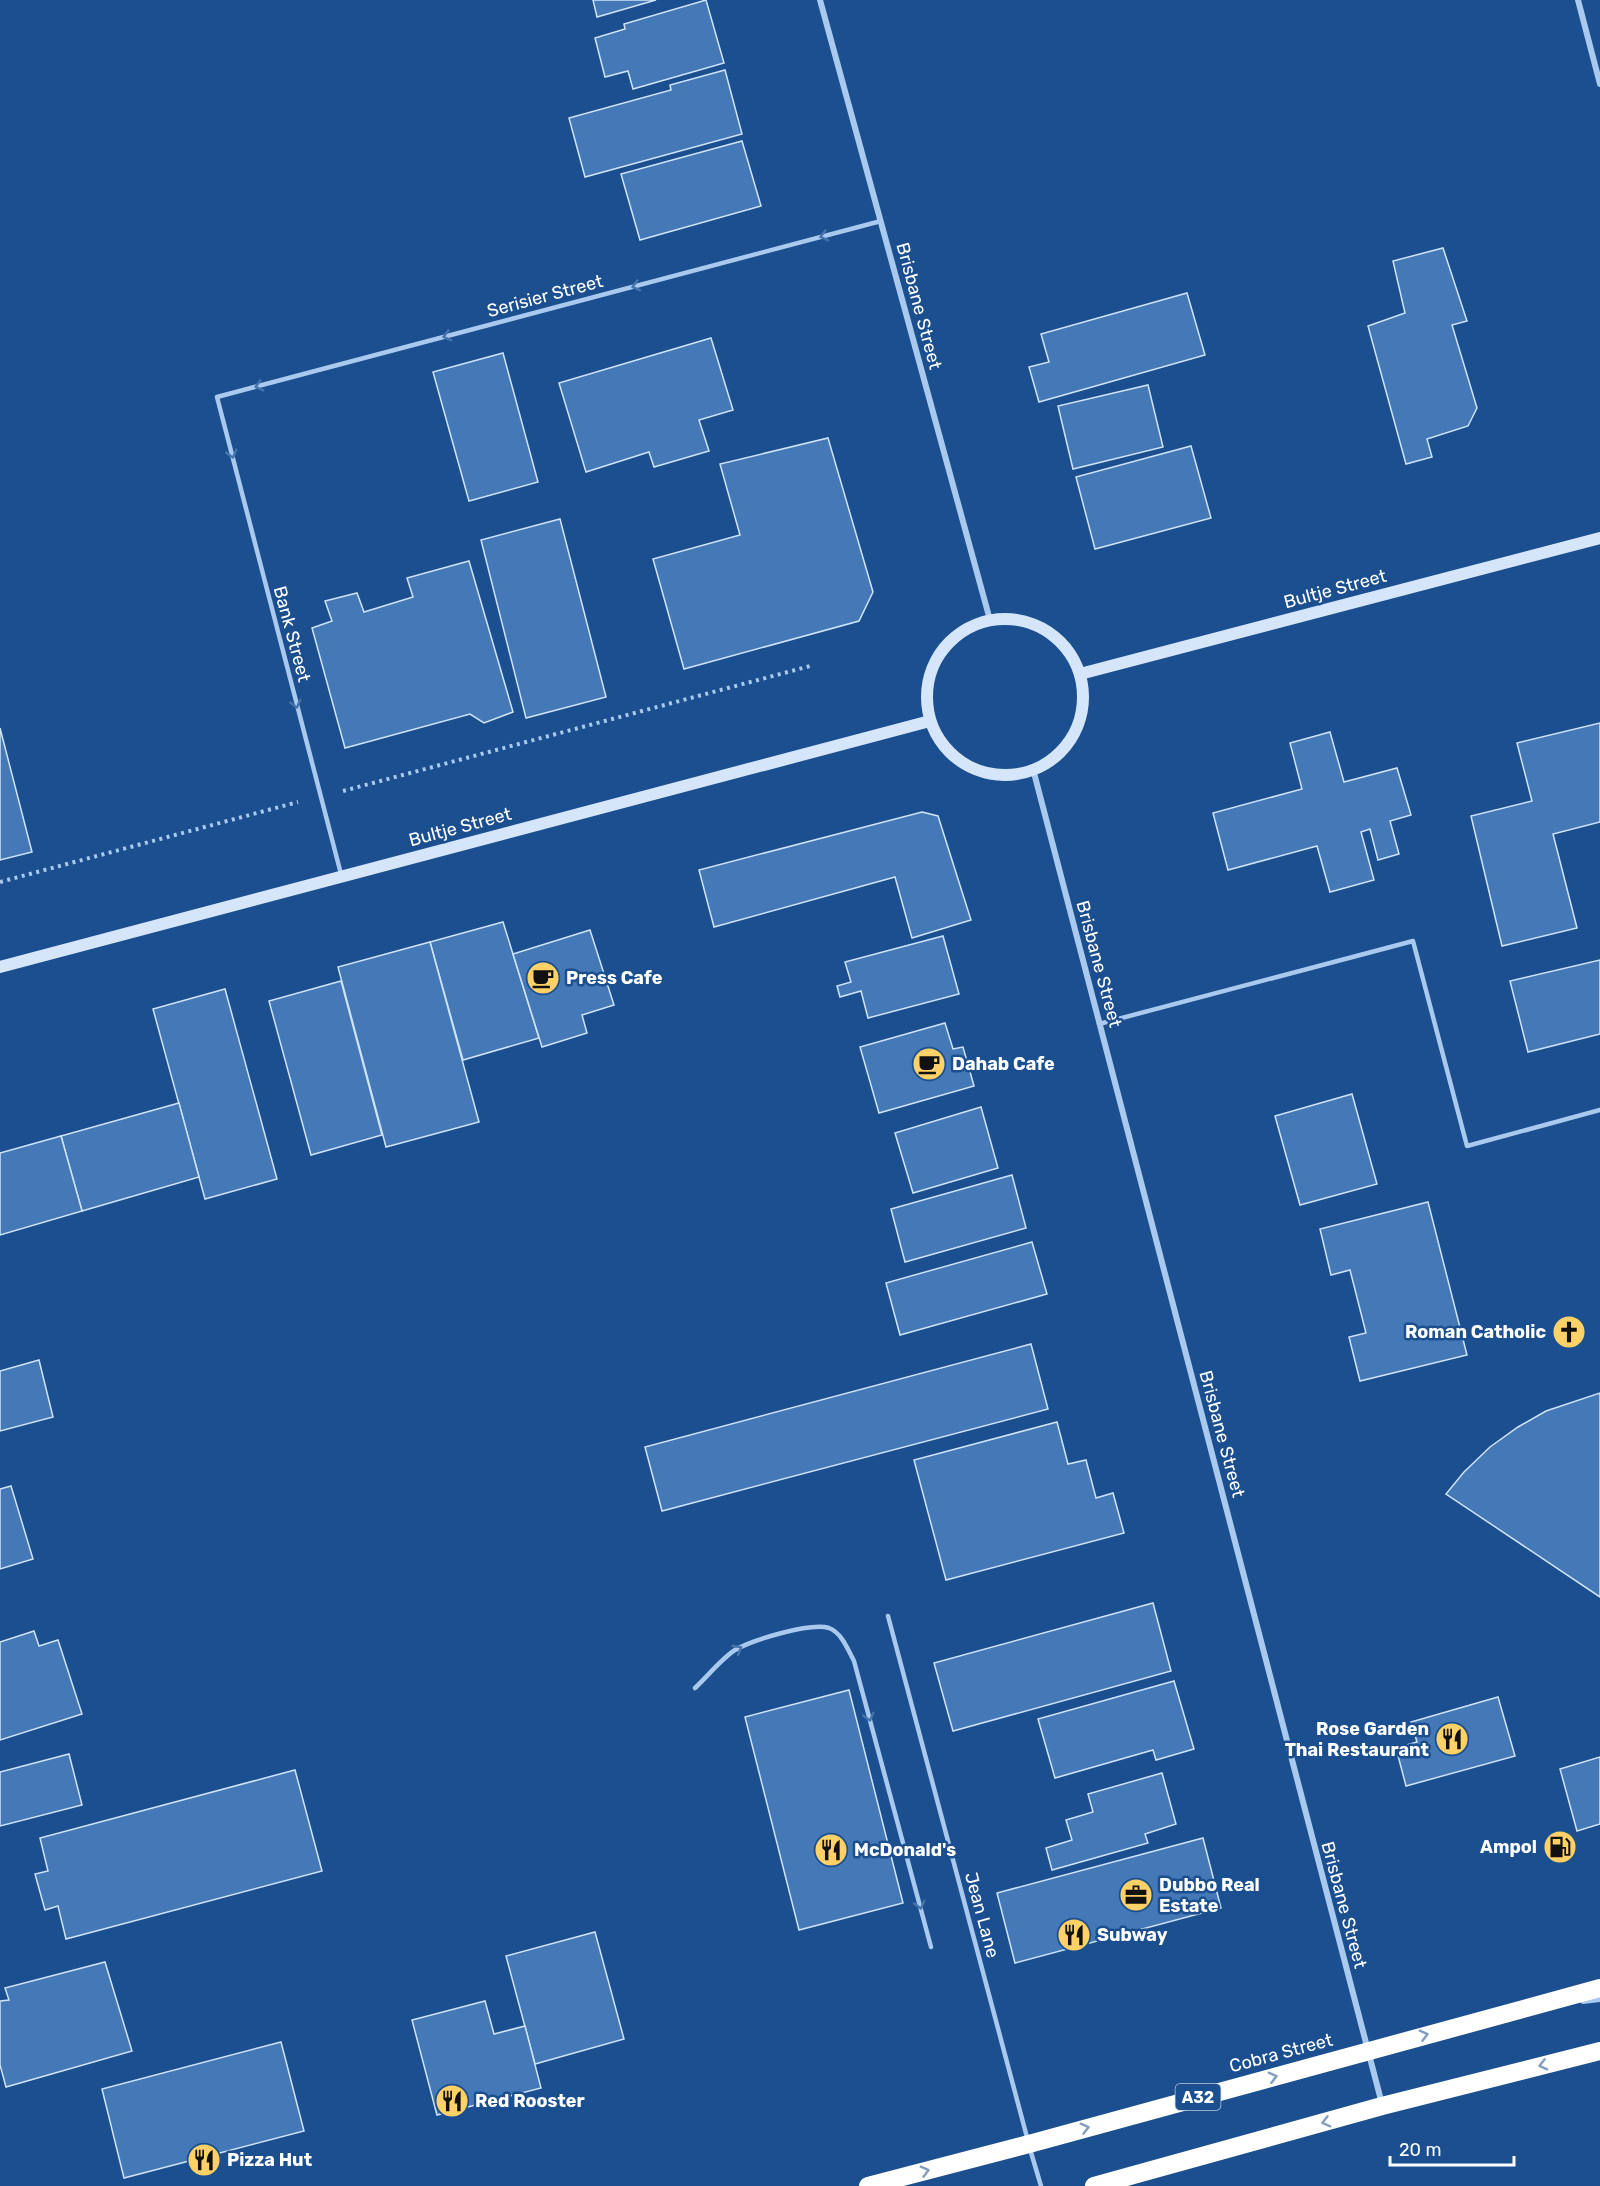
<svg xmlns="http://www.w3.org/2000/svg" width="1600" height="2186" viewBox="0 0 1600 2186" font-family="Rubik,sans-serif">
<rect width="100%" height="100%" fill="#1b4f8f"/>
<g fill="#4478b7" stroke="#cfe3fa" stroke-width="1.5">
<polygon points="593,0 656,0 597,17"/>
<polygon points="706,0 724,63 633,89 628,71 605,77 595,38 625,29 624,24"/>
<polygon points="725,70 742,134 585,177 569,118 671,90 670,85"/>
<polygon points="742,141 761,206 640,240 621,174"/>
<polygon points="1443,248 1467,321 1452,325 1477,408 1468,426 1427,439 1432,457 1406,464 1368,326 1405,313 1393,261"/>
<polygon points="1187,293 1205,355 1039,402 1029,367 1049,362 1041,334"/>
<polygon points="711,338 733,410 699,420 709,451 654,467 649,452 586,472 559,383"/>
<polygon points="503,353 538,482 469,501 433,372"/>
<polygon points="1148,385 1163,447 1073,469 1058,406"/>
<polygon points="828,438 873,592 859,621 684,669 653,559 740,535 720,464"/>
<polygon points="1191,446 1211,518 1095,549 1076,477"/>
<polygon points="560,519 606,697 526,718 481,540"/>
<polygon points="469,561 513,712 484,723 470,714 345,748 312,628 332,621 325,601 357,593 364,612 413,597 407,578"/>
<polygon points="1600,723 1600,822 1553,834 1577,928 1502,946 1471,816 1532,801 1517,743"/>
<polygon points="0,728 32,852 0,860"/>
<polygon points="1330,732 1344,782 1397,768 1411,815 1390,821 1399,854 1378,860 1370,829 1361,832 1374,880 1330,892 1317,846 1228,870 1213,813 1302,789 1290,743"/>
<polygon points="922,812 938,816 971,920 912,938 895,877 714,927 699,870"/>
<polygon points="503,922 539,1038 463,1060 430,942"/>
<polygon points="590,930 614,1005 582,1015 587,1033 542,1047 513,954"/>
<polygon points="943,936 959,994 868,1018 861,991 840,997 837,986 851,982 845,962"/>
<polygon points="430,942 479,1122 386,1147 338,967"/>
<polygon points="1600,960 1600,1034 1528,1052 1510,981"/>
<polygon points="341,981 382,1135 311,1155 269,1001"/>
<polygon points="225,989 277,1179 205,1199 153,1009"/>
<polygon points="945,1023 953,1049 963,1047 974,1086 879,1113 860,1047"/>
<polygon points="1352,1094 1377,1184 1300,1205 1275,1116"/>
<polygon points="179,1103 199,1177 82,1211 61,1136"/>
<polygon points="981,1107 998,1168 913,1193 895,1133"/>
<polygon points="61,1136 82,1211 0,1235 0,1153"/>
<polygon points="1012,1175 1026,1228 905,1262 891,1209"/>
<polygon points="1428,1202 1467,1355 1360,1381 1349,1337 1366,1333 1350,1270 1331,1275 1320,1229"/>
<polygon points="1032,1242 1047,1294 900,1335 886,1283"/>
<polygon points="1031,1344 1048,1409 662,1511 645,1447"/>
<polygon points="39,1360 53,1417 0,1431 0,1371"/>
<polygon points="1600,1393 1600,1597 1446,1494 1464,1472 1490,1447 1518,1427 1546,1411"/>
<polygon points="1057,1422 1068,1464 1086,1460 1096,1498 1113,1493 1124,1533 946,1580 914,1460"/>
<polygon points="11,1486 33,1559 0,1569 0,1489"/>
<polygon points="1153,1603 1171,1671 953,1731 934,1663"/>
<polygon points="34,1631 39,1646 58,1640 82,1714 0,1740 0,1642"/>
<polygon points="1174,1681 1194,1749 1156,1760 1153,1750 1055,1778 1038,1719"/>
<polygon points="849,1690 903,1903 799,1930 745,1717"/>
<polygon points="1498,1697 1515,1756 1406,1786 1396,1748 1417,1742 1411,1722"/>
<polygon points="69,1754 82,1805 0,1826 0,1772"/>
<polygon points="1600,1757 1600,1824 1577,1831 1560,1769"/>
<polygon points="295,1770 322,1871 66,1939 58,1906 45,1910 35,1874 48,1871 40,1838"/>
<polygon points="1162,1773 1176,1824 1145,1834 1148,1843 1052,1870 1046,1848 1072,1840 1066,1820 1093,1812 1088,1794"/>
<polygon points="1203,1838 1221,1908 1015,1963 997,1893"/>
<polygon points="595,1932 624,2039 535,2064 506,1956"/>
<polygon points="105,1962 132,2051 6,2087 0,2065 0,2001 9,2000 5,1988"/>
<polygon points="485,2001 494,2034 525,2026 541,2088 437,2115 412,2020"/>
<polygon points="281,2042 304,2131 124,2178 102,2089"/>
</g>
<g fill="none" stroke-linecap="round" stroke-linejoin="round">
<g stroke="#a9c9ee" stroke-width="4" stroke-dasharray="3 4.5" stroke-linecap="butt">
<polyline points="343,791 814,665"/>
<polyline points="0,882 298,802"/>
</g>
<g stroke="#a9c9ee" stroke-width="4.5">
<polyline points="341,874 217,397 881,221"/>
<polyline points="1099,1024 1413,941 1467,1146 1600,1110"/>
<polyline points="888,1616 1028,2141"/>
<path d="M695 1688C708 1676 721 1659 735 1650 752 1640 811 1622 829 1628 842 1633 848 1650 854 1661L931 1947"/>
<polyline points="1030,2149 1041,2186"/>
</g>
<g stroke="#a9c9ee" stroke-width="6">
<polyline points="820,0 990,620"/>
<polyline points="1578,0 1600,84"/>
<polyline points="1033,769 1382,2104"/>
<polyline points="1583,2001 1600,1999"/>
</g>
<g stroke="#d6e6fa" stroke-width="12">
<circle cx="1005" cy="697" r="78"/>
<polyline points="1080,674 1600,538"/>
<polyline points="0,967 930,721"/>
</g>
<g stroke="#fff" stroke-width="18">
<polyline points="868,2186 1029,2144 1600,1988"/>
<polyline points="1094,2186 1382,2106 1600,2051"/>
</g>
</g>
<defs><path id="oneway-chevron" d="M-2-3.5L2.5 0L-2 3.5" fill="none" stroke-width="1.6" stroke-linecap="round" stroke-linejoin="round" transform="scale(1.5)"/></defs>
<g stroke="#4674ac">
<use href="#oneway-chevron" transform="translate(824 236) rotate(165)"/>
<use href="#oneway-chevron" transform="translate(636 286) rotate(165)"/>
<use href="#oneway-chevron" transform="translate(447 336) rotate(165)"/>
<use href="#oneway-chevron" transform="translate(259 386) rotate(165)"/>
<use href="#oneway-chevron" transform="translate(232 454) rotate(75)"/>
<use href="#oneway-chevron" transform="translate(296 704) rotate(75)"/>
<use href="#oneway-chevron" transform="translate(738 1649) rotate(-31)"/>
<use href="#oneway-chevron" transform="translate(869 1717) rotate(75)"/>
<use href="#oneway-chevron" transform="translate(920 1905) rotate(75)"/>
</g>
<g stroke="#829ec1">
<use href="#oneway-chevron" transform="translate(1424 2035) rotate(-15)"/>
<use href="#oneway-chevron" transform="translate(1543 2065) rotate(166)"/>
<use href="#oneway-chevron" transform="translate(1273 2077) rotate(-15)"/>
<use href="#oneway-chevron" transform="translate(1326 2122) rotate(165)"/>
<use href="#oneway-chevron" transform="translate(1085 2128) rotate(-15)"/>
<use href="#oneway-chevron" transform="translate(925 2171) rotate(-15)"/>
</g>
<defs>
<symbol id="cafe-disc" viewBox="-11 -11 22 22"><circle r="9.5" fill="#ffd166" stroke="#1b4f8f"/><path d="M-5.5-4.5H6V0H3Q3 3.5 0 3.5H-2.5Q-5.5 3.5-5.5 0ZM3-3.2v2h1.7v-2ZM-6 4.5H4V6H-6Z" fill="#111"/></symbol>
<symbol id="church-disc" viewBox="-11 -11 22 22"><circle r="9.5" fill="#ffd166" stroke="#1b4f8f"/><path d="M-1.2-6h2.4v3.5h3.3v2.4h-3.3V6h-2.4V-.1h-3.3v-2.4h3.3Z" fill="#111"/></symbol>
<symbol id="restaurant-disc" viewBox="-11 -11 22 22"><circle r="9.5" fill="#ffd166" stroke="#1b4f8f"/><path d="M-5-6h1v4h1v-4h1v4h1v-4h1v5L-1.5 .5V6h-2V.5L-5-1ZM5-6V6H3V1.5H1.5Q1.5-4 5-6Z" fill="#111"/></symbol>
<symbol id="fuel-disc" viewBox="-11 -11 22 22"><circle r="9.5" fill="#ffd166" stroke="#1b4f8f"/><path d="M-5.5-6h7V0h2V4h1.3V-2.5L3-4.5l.8-.8L6-3V5H2.5V1h-1V6h-7ZM-4.2-4.7v3.2H.2V-4.7Z" fill="#111"/></symbol>
<symbol id="office-disc" viewBox="-11 -11 22 22"><circle r="9.5" fill="#ffd166" stroke="#1b4f8f"/><path d="M-6-3h4V-5.5h4V-3h4V5H-6ZM-1-4.5V-3h2v-1.5ZM-6 0V1H6V0Z" fill="#111"/></symbol>
</defs>
<g fill-rule="evenodd">
<use href="#cafe-disc" x="524" y="959" width="38" height="38"/>
<use href="#cafe-disc" x="910" y="1045" width="38" height="38"/>
<use href="#church-disc" x="1550" y="1313" width="38" height="38"/>
<use href="#restaurant-disc" x="1433" y="1720" width="38" height="38"/>
<use href="#fuel-disc" x="1541" y="1828" width="38" height="38"/>
<use href="#restaurant-disc" x="812" y="1831" width="38" height="38"/>
<use href="#office-disc" x="1117" y="1876" width="38" height="38"/>
<use href="#restaurant-disc" x="1055" y="1916" width="38" height="38"/>
<use href="#restaurant-disc" x="433" y="2082" width="38" height="38"/>
<use href="#restaurant-disc" x="185" y="2141" width="38" height="38"/>
</g>
<g text-anchor="middle" stroke-width="5" stroke-linejoin="round" paint-order="stroke">
<rect fill="#1b4f8f" stroke="#bbcadd" stroke-width="1.5" x="1175.5" y="2084" width="45" height="26" rx="4.5"/>
<g font-size="16" font-weight="bold" fill="#fff">
<text x="1198" y="2103">A32</text>
</g>
<g font-size="18" fill="#fff" stroke="#1b4f8f">
<text transform="translate(545 296) rotate(-15)" y="6">Serisier Street</text>
<text transform="translate(919 306) rotate(75)" y="6">Brisbane Street</text>
<text transform="translate(1335 589) rotate(-15)" y="6">Bultje Street</text>
<text transform="translate(292 634) rotate(75)" y="6">Bank Street</text>
<text transform="translate(460 827) rotate(-15)" y="6">Bultje Street</text>
<text transform="translate(1099 964) rotate(75)" y="6">Brisbane Street</text>
<text transform="translate(1222 1434) rotate(75)" y="6">Brisbane Street</text>
<text transform="translate(1344 1905) rotate(75)" y="6">Brisbane Street</text>
<text transform="translate(982 1915) rotate(75)" y="6">Jean Lane</text>
<text transform="translate(1281 2053) rotate(-15)" y="6">Cobra Street</text>
</g>
<g font-size="18" font-weight="bold" fill="#fff" stroke="#1b4f8f" text-anchor="start">
<text x="566" y="984">Press Cafe</text>
<text x="952" y="1070">Dahab Cafe</text>
<text x="1546" y="1338" text-anchor="end">Roman Catholic</text>
<text x="1429" y="1735" text-anchor="end">Rose Garden<tspan x="1429" dy="21">Thai Restaurant</tspan></text>
<text x="1537" y="1853" text-anchor="end">Ampol</text>
<text x="854" y="1856">McDonald's</text>
<text x="1159" y="1891">Dubbo Real<tspan x="1159" dy="21">Estate</tspan></text>
<text x="1097" y="1941">Subway</text>
<text x="475" y="2107">Red Rooster</text>
<text x="227" y="2166">Pizza Hut</text>
</g>
</g>
<path d="M1390 2156v9h124v-9" fill="none" stroke="#ffffff" stroke-width="3"/>
<text x="1399" y="2156" font-size="18" fill="#ffffff" stroke="#1b4f8f" stroke-width="4.5" paint-order="stroke">20 m</text>
</svg>
